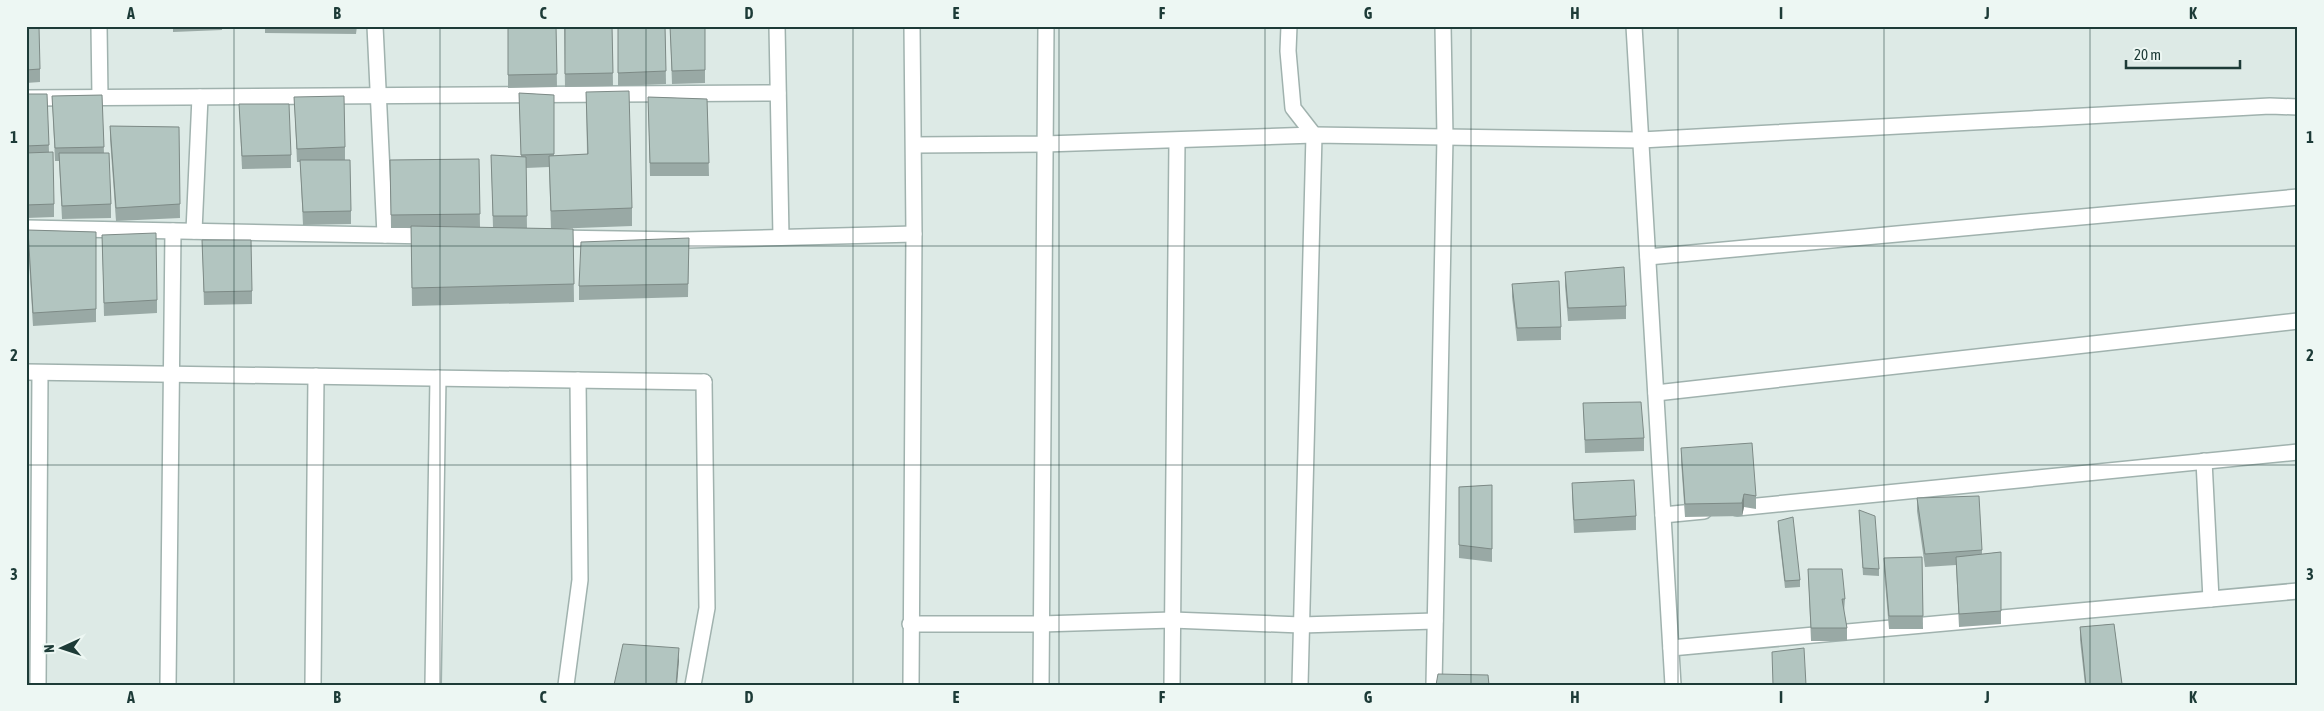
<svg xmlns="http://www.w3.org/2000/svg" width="2324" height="711" viewBox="0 0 2324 711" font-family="'Asap Condensed',sans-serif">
<rect width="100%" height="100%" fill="#ddeae6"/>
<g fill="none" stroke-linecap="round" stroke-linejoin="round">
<defs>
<g id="lane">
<polyline points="1648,257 2298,197"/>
<polyline points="1656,393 2298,321"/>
<polyline points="1737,508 2298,452"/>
<polyline points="1663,515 1704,511"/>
<polyline points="1671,648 2298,591"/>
<polyline points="433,685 438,378"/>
<polyline points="566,685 580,580 578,380"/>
<polyline points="693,685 707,608 704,382"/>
<polyline points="1172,685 1177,141"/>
<polyline points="1300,685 1314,135"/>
</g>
<g id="street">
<polyline points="99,26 100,97"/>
<polyline points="375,26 385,235"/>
<polyline points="777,26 781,237"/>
<polyline points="1289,26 1288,51 1293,108 1314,135"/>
<polyline points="1634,26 1673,685"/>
<polyline points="26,98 778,93"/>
<polyline points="914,145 1045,144 1314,135 1641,140 2270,106 2298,107"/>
<polyline points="26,228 430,236"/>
<polyline points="194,231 200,97"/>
<polyline points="553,238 684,240 914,234"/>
<polyline points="26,372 704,382"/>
<polyline points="2204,461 2211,599"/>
<polyline points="910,624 1041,624 1172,620 1301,625 1435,621"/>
<polyline points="38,685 40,373"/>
<polyline points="168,685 173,231"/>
<polyline points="313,685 316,376"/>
<polyline points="911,685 914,234 912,26"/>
<polyline points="1041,685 1046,26"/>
<polyline points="1434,685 1445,137 1443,26"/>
</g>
</defs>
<use href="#lane" stroke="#a0b2ae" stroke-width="18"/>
<use href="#street" stroke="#a0b2ae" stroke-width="18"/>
<use href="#lane" stroke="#fff" stroke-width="15"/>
<use href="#street" stroke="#fff" stroke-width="15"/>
</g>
<g fill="#99a9a5">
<polygon points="26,26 40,69 40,82 26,83"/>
<polygon points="173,26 222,26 222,30 173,32"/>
<polygon points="265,26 357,26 356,34 265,33"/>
<polygon points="508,26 556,26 557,87 508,88"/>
<polygon points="564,26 612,26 613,86 565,87"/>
<polygon points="618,26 665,26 666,84 618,86"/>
<polygon points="670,26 705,26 705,83 672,84"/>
<polygon points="586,92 632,208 632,226 551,229 549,167 526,168 527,228 573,229 574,302 412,306 411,228 391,228 390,160 479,159 480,227 456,227 493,228 491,155 521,157 519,93 554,95 554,156 587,154"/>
<polygon points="26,94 47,94 49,152 54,204 54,217 26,218"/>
<polygon points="102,95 104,153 111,204 111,218 62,219 59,161 55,161 52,96"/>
<polygon points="294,97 345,147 345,160 351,211 351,224 303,225 300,162 297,162"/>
<polygon points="648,97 707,99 709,176 650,176"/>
<polygon points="239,104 291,155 291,168 242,169"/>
<polygon points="110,126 179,127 180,218 116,221 110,139"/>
<polygon points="28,230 96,232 96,322 33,326 28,243"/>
<polygon points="102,235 157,300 157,313 104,316"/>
<polygon points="689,238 688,297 579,300 579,286"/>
<polygon points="202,240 252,291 252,304 204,305"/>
<polygon points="1565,272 1626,306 1626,319 1568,321 1565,286"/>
<polygon points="1512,284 1561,327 1561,340 1517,341 1512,297"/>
<polygon points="1583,403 1644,438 1644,451 1585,453"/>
<polygon points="1681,448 1756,496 1756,509 1744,507 1742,516 1685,517 1681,461"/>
<polygon points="1572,483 1636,516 1636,530 1574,533 1572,496"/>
<polygon points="1492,485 1492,562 1459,558 1459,487"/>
<polygon points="1917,498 1982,550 1982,554 2001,552 2001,624 1959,627 1956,565 1925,567 1917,511"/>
<polygon points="1859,510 1879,569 1879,576 1863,575"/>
<polygon points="1778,521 1800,580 1800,587 1785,588 1778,528"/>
<polygon points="1922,557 1923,629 1889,629 1884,571 1884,558"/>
<polygon points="1808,569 1845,599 1844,612 1847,628 1847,641 1811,641"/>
<polygon points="2114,624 2122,685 2085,685 2080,640 2080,627"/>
</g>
<g fill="#7d8a86">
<polygon points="1744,494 1744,507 1742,516 1742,503"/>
<polygon points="679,648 679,661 677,685 676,685"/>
</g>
<g fill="#b2c5c0" stroke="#7d8a86">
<polygon points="26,26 39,26 40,69 26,70"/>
<polygon points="508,26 556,26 557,74 508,75"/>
<polygon points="565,26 612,26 613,73 565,74"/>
<polygon points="618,26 665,26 666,71 618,73"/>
<polygon points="670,26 705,26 705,70 672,71"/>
<polygon points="629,91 632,208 551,211 549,156 588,154 586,92"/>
<polygon points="519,93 554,95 554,154 521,155"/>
<polygon points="26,94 47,94 49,145 26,146"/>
<polygon points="102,95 104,147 55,148 52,96"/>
<polygon points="344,96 345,147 297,149 294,97"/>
<polygon points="648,97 707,99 709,163 650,163"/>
<polygon points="239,104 289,104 291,155 242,156"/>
<polygon points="110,126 179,127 180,204 116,208"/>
<polygon points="53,152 54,204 26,205 26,153"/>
<polygon points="59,153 109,153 111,204 62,206"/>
<polygon points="491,155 526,157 527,216 493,216"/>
<polygon points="479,159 480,214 391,215 390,160"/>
<polygon points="300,160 350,160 351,211 303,212"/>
<polygon points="411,226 573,229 574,284 412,288"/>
<polygon points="28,230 96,232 96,309 33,313"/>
<polygon points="156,233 157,300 104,303 102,235"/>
<polygon points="689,238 688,284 579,286 581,242"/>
<polygon points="202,240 251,240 252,291 204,292"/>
<polygon points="1624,267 1626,306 1568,308 1565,272"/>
<polygon points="1559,281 1561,327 1517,328 1512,284"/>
<polygon points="1641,402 1644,438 1585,440 1583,403"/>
<polygon points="1752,443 1756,496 1744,494 1742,503 1685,504 1681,448"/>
<polygon points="1634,480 1636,516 1574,520 1572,483"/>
<polygon points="1492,485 1492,549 1459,545 1459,487"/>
<polygon points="1979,496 1982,550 1925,554 1917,498"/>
<polygon points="1859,510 1875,516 1879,569 1863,568"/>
<polygon points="1793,517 1800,580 1785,581 1778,521"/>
<polygon points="2001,552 2001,611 1959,614 1956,557"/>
<polygon points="1922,557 1923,616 1889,616 1884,558"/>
<polygon points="1808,569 1842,569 1845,599 1842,599 1847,628 1811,628"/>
<polygon points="2114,624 2122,684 2086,685 2080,627"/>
<polygon points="623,644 679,648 676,685 614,685"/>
<polygon points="1804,648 1806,685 1773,685 1772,652"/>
<polygon points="1438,674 1488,675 1489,685 1436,685"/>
</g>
<path fill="none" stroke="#1d3b37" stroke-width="1" stroke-opacity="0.55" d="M234 26V685M440 26V685M646 26V685M853 26V685M1059 26V685M1265 26V685M1471 26V685M1678 26V685M1884 26V685M2090 26V685M26 246H2298M26 465H2298"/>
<rect width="2324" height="711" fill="none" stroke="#edf7f3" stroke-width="55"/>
<g transform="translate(62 648) rotate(267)" stroke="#edf7f3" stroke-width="4" paint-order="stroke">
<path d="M0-4L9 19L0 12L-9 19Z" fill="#1d3b37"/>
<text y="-8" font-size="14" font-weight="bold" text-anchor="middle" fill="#1d3b37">N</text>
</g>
<path d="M2126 60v8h114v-8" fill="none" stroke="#1d3b37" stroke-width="2.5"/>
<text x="2134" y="60" font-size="15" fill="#1d3b37" stroke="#edf7f3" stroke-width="4" paint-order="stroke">20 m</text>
<rect x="28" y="28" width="2268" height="656" fill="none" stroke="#1d3b37" stroke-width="2"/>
<g font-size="16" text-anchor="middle" font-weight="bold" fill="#1d3b37">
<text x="131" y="19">A</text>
<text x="337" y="19">B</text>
<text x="543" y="19">C</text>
<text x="749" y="19">D</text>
<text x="956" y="19">E</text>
<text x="1162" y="19">F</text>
<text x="1368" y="19">G</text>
<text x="1575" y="19">H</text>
<text x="1781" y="19">I</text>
<text x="1987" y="19">J</text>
<text x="2193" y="19">K</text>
<text x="14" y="143">1</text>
<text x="2310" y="143">1</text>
<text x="14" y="361">2</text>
<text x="2310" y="361">2</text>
<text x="14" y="580">3</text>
<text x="2310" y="580">3</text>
<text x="131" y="703">A</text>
<text x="337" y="703">B</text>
<text x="543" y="703">C</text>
<text x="749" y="703">D</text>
<text x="956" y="703">E</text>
<text x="1162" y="703">F</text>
<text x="1368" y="703">G</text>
<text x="1575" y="703">H</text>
<text x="1781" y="703">I</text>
<text x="1987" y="703">J</text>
<text x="2193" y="703">K</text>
</g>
</svg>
